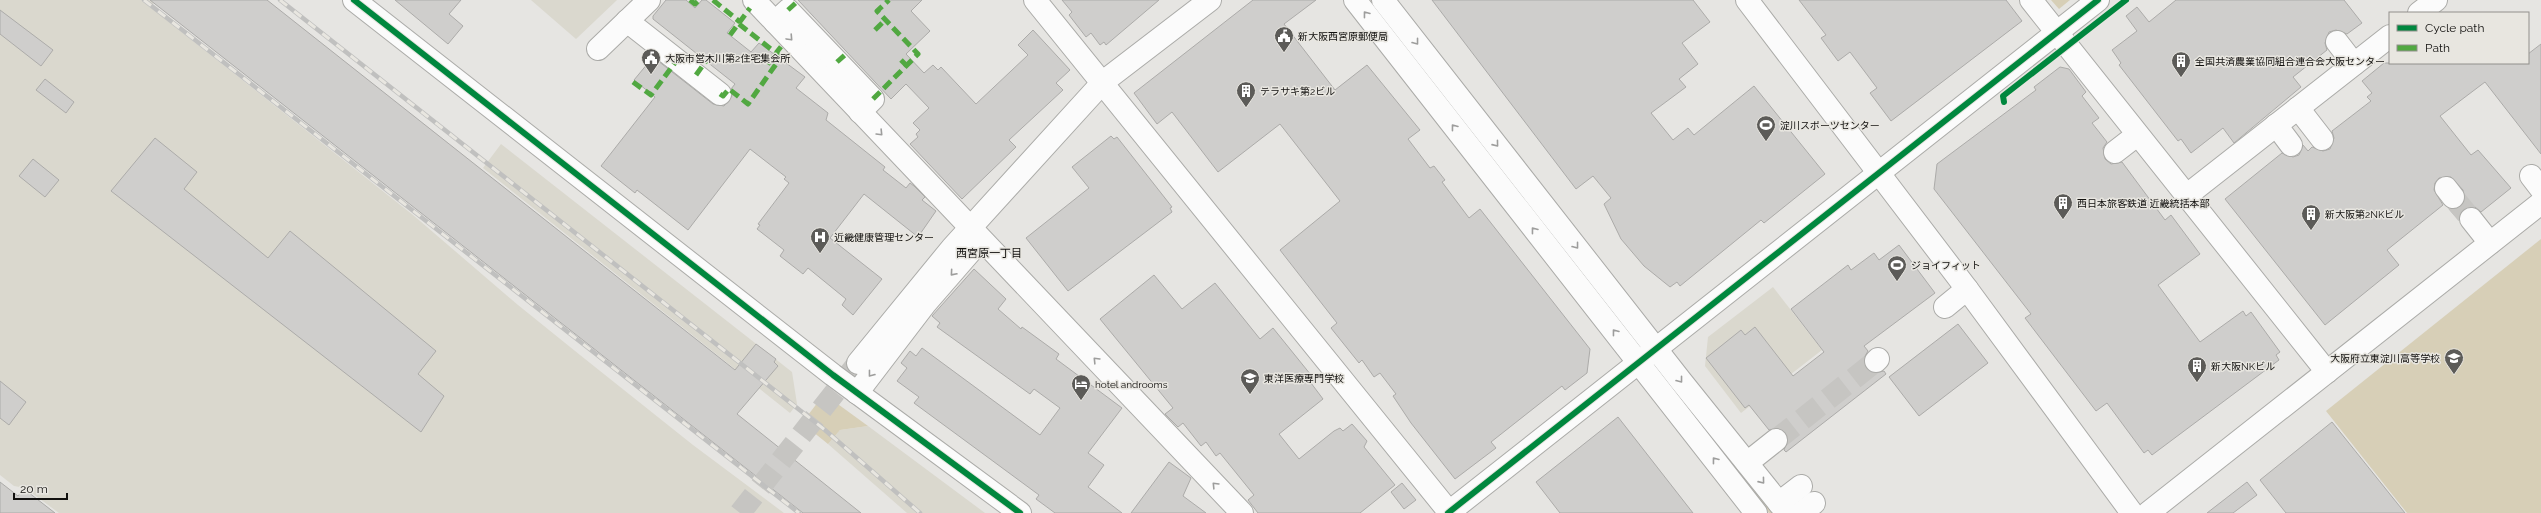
<svg xmlns="http://www.w3.org/2000/svg" width="2541" height="513" viewBox="0 0 2541 513" font-family="Raleway,'Noto Sans JP',sans-serif">
<rect width="100%" height="100%" fill="#e6e5e2"/>
<g fill="#dad8ce">
<polygon points="0,0 157,0 150,7 413,215 518,305 580,355 693,445 784,513 59,513 25,488 14,486 0,475"/>
<polygon points="531,0 617,0 576,39"/>
<polygon points="501,144 792,372 797,404 790,413 483,168"/>
<polygon points="1773,287 1822,350 1741,413 1705,366 1708,337"/>
<polygon points="868,426 985,513 907,513 828,444 840,430"/>
</g>
<g fill="#d7cfb7">
<polygon points="2051,0 2070,0 2059,9"/>
<polygon points="2541,239 2541,513 2407,513 2326,411"/>
<polygon points="1680,393 1774,513 1769,513 1677,396"/>
<polygon points="818,402 835,402 868,426 840,430 828,444 802,423"/>
</g>
<g fill="#cfcecc" stroke="#acaba9">
<polygon points="150,0 267,0 735,370 756,344 776,359 774,362 778,366 737,414 861,513 803,513"/>
<polygon points="395,0 461,0 449,14 463,26 448,44"/>
<polygon points="666,0 686,0 695,8 702,0 706,0 735,23 727,33 751,52 759,43 805,77 796,88 828,113 826,120 885,167 883,170 906,188 910,183 914,186 925,197 922,200 936,211 918,237 864,194 830,238 882,279 853,315 842,305 846,299 808,268 803,274 780,256 784,250 757,229 760,225 758,224 789,183 784,179 786,177 750,149 688,230 637,190 635,193 601,166 655,97 634,80 653,57 713,104 724,106 732,96 731,89 735,84 653,19 653,16"/>
<polygon points="798,0 922,0 911,11 930,31 906,54 924,73 933,65 938,70 941,67 976,104 1028,55 1018,45 1033,30 1070,70 1056,83 1063,90 1009,140 1016,147 962,199 910,144 918,137 916,134 920,130 913,123 929,108 906,84 891,99"/>
<polygon points="1062,0 1159,0 1106,45 1104,42 1100,45 1091,33 1086,37 1069,15 1072,12"/>
<polygon points="1253,0 1316,0 1284,24 1335,90 1367,65 1420,130 1408,139 1430,168 1434,166 1445,180 1442,182 1469,218 1480,209 1590,349 1587,373 1565,390 1562,386 1491,442 1496,448 1455,479 1411,423 1393,396 1396,394 1380,373 1374,377 1362,360 1359,363 1331,328 1337,323 1280,250 1340,201 1280,124 1218,172 1172,112 1157,124 1134,93"/>
<polygon points="1432,0 1693,0 1710,22 1682,43 1698,64 1679,79 1686,87 1651,113 1673,140 1688,128 1694,135 1754,86 1825,174 1764,223 1761,220 1680,286 1677,282 1670,287 1644,266 1621,239 1604,204 1611,198 1593,176 1576,189"/>
<polygon points="1799,0 2006,0 2022,21 1891,121 1870,93 1877,88 1850,52 1838,61 1821,38 1826,35"/>
<polygon points="2176,0 2344,0 2362,23 2347,34 2336,30 2329,32 2325,43 2327,50 2293,77 2301,87 2234,143 2223,128 2191,153 2181,139 2178,141 2119,65 2121,63 2112,50 2137,31 2126,16 2137,7 2149,22"/>
<polygon points="0,10 53,50 41,66 0,34"/>
<polygon points="2541,44 2541,154 2485,82 2440,116 2471,155 2478,150 2511,188 2481,212 2475,207 2464,209 2459,220 2449,209 2460,207 2464,202 2463,190 2451,177 2439,178 2435,183 2434,190 2443,205 2387,250 2399,265 2325,325 2225,199 2282,153 2293,157 2299,155 2303,145 2308,151 2312,147 2323,151 2330,149 2334,138 2332,131 2371,101 2367,97 2372,93 2362,81 2384,63 2528,63 2528,54"/>
<polygon points="2060,67 2069,69 2086,92 2082,96 2099,118 2092,123 2107,142 2103,148 2105,159 2111,164 2122,162 2165,220 2171,215 2200,254 2158,285 2200,342 2243,311 2246,316 2251,312 2280,352 2276,355 2279,360 2152,455 2148,450 2144,453 2107,403 2096,411 2025,318 2031,314 1934,189 1937,164 2036,90 2034,87"/>
<polygon points="45,79 74,102 66,113 36,90"/>
<polygon points="1111,136 1114,139 1117,137 1172,207 1170,208 1172,212 1068,291 1026,238 1089,188 1072,167"/>
<polygon points="155,138 197,172 184,189 268,258 290,231 436,351 418,374 444,396 421,432 111,191"/>
<polygon points="33,159 59,180 45,197 19,176"/>
<polygon points="1899,245 1935,293 1864,346 1868,351 1864,358 1867,370 1873,373 1884,371 1886,374 1786,452 1784,450 1788,439 1786,432 1780,428 1769,430 1749,405 1745,408 1706,358 1741,330 1745,335 1755,327 1793,376 1824,352 1791,309 1848,265 1851,270 1874,253 1879,260"/>
<polygon points="974,269 1006,299 998,309 1021,329 1022,327 1059,354 1056,359 1122,408 1088,453 1104,465 1088,487 1122,513 1055,513 1036,499 1039,495 914,403 919,397 897,381 907,368 901,363 910,351 916,356 922,348 1040,435 1060,408 1034,389 1030,394 937,327 940,323 932,316"/>
<polygon points="1154,275 1182,309 1215,283 1260,339 1273,328 1315,380 1311,383 1323,399 1279,434 1299,459 1334,431 1340,428 1343,431 1352,424 1367,441 1364,447 1395,485 1360,513 1258,513 1248,500 1254,495 1220,453 1216,456 1206,442 1201,446 1183,423 1178,427 1165,414 1173,408 1100,319"/>
<polygon points="1958,324 1988,363 1919,416 1889,377"/>
<polygon points="0,381 26,402 9,425 0,418"/>
<polygon points="1618,417 1693,513 1560,513 1536,482"/>
<polygon points="2332,422 2405,513 2286,513 2260,480"/>
<polygon points="1169,462 1191,478 1183,496 1206,513 1131,513"/>
<polygon points="0,482 18,496 24,489 55,513 0,513"/>
<polygon points="2247,482 2257,495 2233,513 2207,513"/>
<polygon points="1402,483 1416,500 1404,509 1391,492"/>
</g>
<g fill="none" stroke-linecap="round" stroke-linejoin="round">
<g stroke="#c6c5c2" stroke-width="22" stroke-dasharray="22 11" stroke-linecap="butt">
<polyline points="2453,197 2471,219"/>
<polyline points="1776,440 1876,361"/>
<polyline points="740,513 858,363"/>
</g>
<defs>
<g id="minor">
<polyline points="354,0 833,375 1020,513"/>
<polyline points="754,0 1242,513"/>
<polyline points="1035,0 1450,513"/>
<polyline points="1355,0 1756,513"/>
<polyline points="1383,0 1681,381 1787,513"/>
<polyline points="1747,0 1967,289 2132,513"/>
<polyline points="2031,0 2327,372"/>
<polyline points="2419,13 2436,0"/>
<polyline points="627,21 720,94"/>
<polyline points="775,22 788,10 873,99 860,112"/>
<polyline points="2337,42 2354,64"/>
<polyline points="598,49 649,0"/>
<polyline points="2298,108 2322,139"/>
<polyline points="2276,125 2291,145"/>
<polyline points="2115,152 2137,135"/>
<polyline points="2531,176 2541,189"/>
<polyline points="2446,188 2453,197"/>
<polyline points="2186,196 2390,36"/>
<polyline points="2471,219 2490,243"/>
<polyline points="1945,307 1967,289"/>
<polyline points="1876,361 1878,359"/>
<polyline points="858,363 952,248 1103,82 1210,0"/>
<polyline points="857,393 925,304 971,251 971,227"/>
<polyline points="1747,463 1776,440"/>
<polyline points="1779,503 1801,486"/>
<polyline points="1448,513 2098,0"/>
<polyline points="1801,513 1814,503"/>
<polyline points="2148,513 2541,203"/>
</g>
</defs>
<use href="#minor" stroke="#ababa8" stroke-width="24"/>
<use href="#minor" stroke="#fbfbfb" stroke-width="22"/>
<defs>
<g id="rail">
<polyline points="144,0 799,513"/>
<polyline points="280,0 825,430 920,513"/>
</g>
</defs>
<use href="#rail" stroke="#c0c0bf" stroke-width="4.5"/>
<use href="#rail" stroke="#e8e6e0" stroke-width="3" stroke-dasharray="9" stroke-linecap="butt"/>
<g stroke="#51a841" stroke-width="5" stroke-dasharray="10 5" stroke-linecap="butt">
<polyline points="690,0 695,4 699,0"/>
<polyline points="713,0 740,22"/>
<polyline points="788,10 799,0"/>
<polyline points="739,24 776,53 784,43"/>
<polyline points="875,30 885,20"/>
<polyline points="730,35 750,8"/>
<polyline points="901,60 907,66"/>
<polyline points="837,62 847,53"/>
<polyline points="696,75 706,61"/>
<polyline points="633,82 651,95 677,60"/>
<polyline points="720,94 723,96 729,89 748,104 781,57 776,53 767,65"/>
<polyline points="873,99 918,54 877,11 889,0"/>
</g>
<defs>
<g id="cycleway">
<polyline points="354,0 833,375 1020,513"/>
<polyline points="2004,102 2003,96 2126,0"/>
<polyline points="1448,513 2098,0"/>
</g>
</defs>
<use href="#cycleway" stroke="#e8e6e0" stroke-width="8"/>
<use href="#cycleway" stroke="#00873e" stroke-width="6"/>
</g>
<defs><path id="oneway-chevron" d="M-2-3.5L2.5 0L-2 3.5" fill="none" stroke-width="1.6" stroke-linecap="round" stroke-linejoin="round"/></defs>
<g stroke="#9d9d9c">
<use href="#oneway-chevron" transform="translate(1366 14) rotate(-128)"/>
<use href="#oneway-chevron" transform="translate(790 38) rotate(47)"/>
<use href="#oneway-chevron" transform="translate(1416 42) rotate(52)"/>
<use href="#oneway-chevron" transform="translate(1454 127) rotate(-128)"/>
<use href="#oneway-chevron" transform="translate(880 133) rotate(46)"/>
<use href="#oneway-chevron" transform="translate(1496 144) rotate(51)"/>
<use href="#oneway-chevron" transform="translate(1534 230) rotate(-128)"/>
<use href="#oneway-chevron" transform="translate(1576 246) rotate(52)"/>
<use href="#oneway-chevron" transform="translate(953 273) rotate(131)"/>
<use href="#oneway-chevron" transform="translate(1615 332) rotate(-128)"/>
<use href="#oneway-chevron" transform="translate(1096 360) rotate(-134)"/>
<use href="#oneway-chevron" transform="translate(871 374) rotate(128)"/>
<use href="#oneway-chevron" transform="translate(1680 380) rotate(52)"/>
<use href="#oneway-chevron" transform="translate(1715 460) rotate(-128)"/>
<use href="#oneway-chevron" transform="translate(1762 481) rotate(51)"/>
<use href="#oneway-chevron" transform="translate(1215 485) rotate(-134)"/>
</g>
<defs>
<symbol id="civic-pin" viewBox="-11 -11 22 30"><path d="M0 17L-7.5 6A9.5 9.5 0 1 1 7.5 6Z" fill="#5c5b58" stroke="#e8e6e0"/><path d="M-.6-6.5H3V-4.5H.6V-3L4-1V1h2V6H-6V1h2V-1L-.6-3ZM-1.2 2.5V6h2.4V2.5Z" fill="#fff"/></symbol>
<symbol id="building-pin" viewBox="-11 -11 22 30"><path d="M0 17L-7.5 6A9.5 9.5 0 1 1 7.5 6Z" fill="#5c5b58" stroke="#e8e6e0"/><path d="M-4-6H4V6H1V3H-1V6H-4ZM-2.5-4.3h1.7v1.8h-1.7ZM.8-4.3h1.7v1.8H.8ZM-2.5-1h1.7V.8h-1.7ZM.8-1h1.7V.8H.8Z" fill="#fff"/></symbol>
<symbol id="stadium-pin" viewBox="-11 -11 22 30"><path d="M0 17L-7.5 6A9.5 9.5 0 1 1 7.5 6Z" fill="#5c5b58" stroke="#e8e6e0"/><path d="M0-5a6.5 5 0 1 0 0 10a6.5 5 0 1 0 0-10ZM-3.5-1.8h7v3.6h-7Z" fill="#fff"/></symbol>
<symbol id="hospital-pin" viewBox="-11 -11 22 30"><path d="M0 17L-7.5 6A9.5 9.5 0 1 1 7.5 6Z" fill="#5c5b58" stroke="#e8e6e0"/><path d="M-5-5h3v3.5h4V-5h3V5h-3V1.5h-4V5h-3Z" fill="#fff"/></symbol>
<symbol id="school-pin" viewBox="-11 -11 22 30"><path d="M0 17L-7.5 6A9.5 9.5 0 1 1 7.5 6Z" fill="#5c5b58" stroke="#e8e6e0"/><path d="M0-5L7-2L0 1L-7-2ZM-4 1L0 2.5L4 1V4Q0 6-4 4Z" fill="#fff"/></symbol>
<symbol id="university-pin" viewBox="-11 -11 22 30"><path d="M0 17L-7.5 6A9.5 9.5 0 1 1 7.5 6Z" fill="#5c5b58" stroke="#e8e6e0"/><path d="M0-5L7-2L0 1L-7-2ZM-4 1L0 2.5L4 1V4Q0 6-4 4Z" fill="#fff"/></symbol>
<symbol id="hotel-pin" viewBox="-11 -11 22 30"><path d="M0 17L-7.5 6A9.5 9.5 0 1 1 7.5 6Z" fill="#5c5b58" stroke="#e8e6e0"/><path d="M-6-4.5h1.5V1H6V5H4.5V3h-9V5H-6ZM-4 0a1.8 1.8 0 1 1 3.6 0ZM.5 0V-2.5h3Q6-2.5 6 0Z" fill="#fff"/></symbol>
</defs>
<g fill-rule="evenodd">
<use href="#civic-pin" x="1273" y="25" width="22" height="30"/>
<use href="#civic-pin" x="640" y="47" width="22" height="30"/>
<use href="#building-pin" x="2170" y="50" width="22" height="30"/>
<use href="#building-pin" x="1235" y="80" width="22" height="30"/>
<use href="#stadium-pin" x="1755" y="114" width="22" height="30"/>
<use href="#building-pin" x="2052" y="192" width="22" height="30"/>
<use href="#building-pin" x="2300" y="203" width="22" height="30"/>
<use href="#hospital-pin" x="809" y="226" width="22" height="30"/>
<use href="#stadium-pin" x="1886" y="254" width="22" height="30"/>
<use href="#school-pin" x="2443" y="347" width="22" height="30"/>
<use href="#building-pin" x="2186" y="355" width="22" height="30"/>
<use href="#university-pin" x="1239" y="367" width="22" height="30"/>
<use href="#hotel-pin" x="1070" y="373" width="22" height="30"/>
</g>
<g text-anchor="middle" stroke-width="3" stroke-linejoin="round" paint-order="stroke">
<g font-size="10" fill="#11100e" stroke="#e8e6e0" text-anchor="start">
<text x="1298" y="40">新大阪西宮原郵便局</text>
<text x="665" y="62">大阪市営木川第2住宅集会所</text>
<text x="2195" y="65">全国共済農業協同組合連合会大阪センター</text>
<text x="1260" y="95">テラサキ第2ビル</text>
<text x="1780" y="129">淀川スポーツセンター</text>
<text x="2077" y="207">西日本旅客鉄道 近畿統括本部</text>
<text x="2325" y="218">新大阪第2NKビル</text>
<text x="834" y="241">近畿健康管理センター</text>
<text x="1911" y="269">ジョイフィット</text>
<text x="2440" y="362" text-anchor="end">大阪府立東淀川高等学校</text>
<text x="2211" y="370">新大阪NKビル</text>
<text x="1264" y="382">東洋医療専門学校</text>
<text x="1095" y="388">hotel androoms</text>
</g>
<g font-size="11" fill="#11100e" stroke="#e8e6e0">
<text x="989" y="257">西宮原一丁目</text>
</g>
</g>
<rect x="2389" y="12" width="140" height="52" fill="#e8e6e0" stroke="#92908c"/>
<rect x="2397" y="25" width="20" height="6" fill="#00873e" stroke="#92908c"/>
<text x="2425" y="32" font-size="12" fill="#11100e">Cycle path</text>
<rect x="2397" y="45" width="20" height="6" fill="#51a841" stroke="#92908c"/>
<text x="2425" y="52" font-size="12" fill="#11100e">Path</text>
<path d="M14 493v6h53v-6" fill="none" stroke="#11100e" stroke-width="2"/>
<text x="20" y="493" font-size="12" fill="#11100e" stroke="#e8e6e0" stroke-width="3" paint-order="stroke">20 m</text>
</svg>
